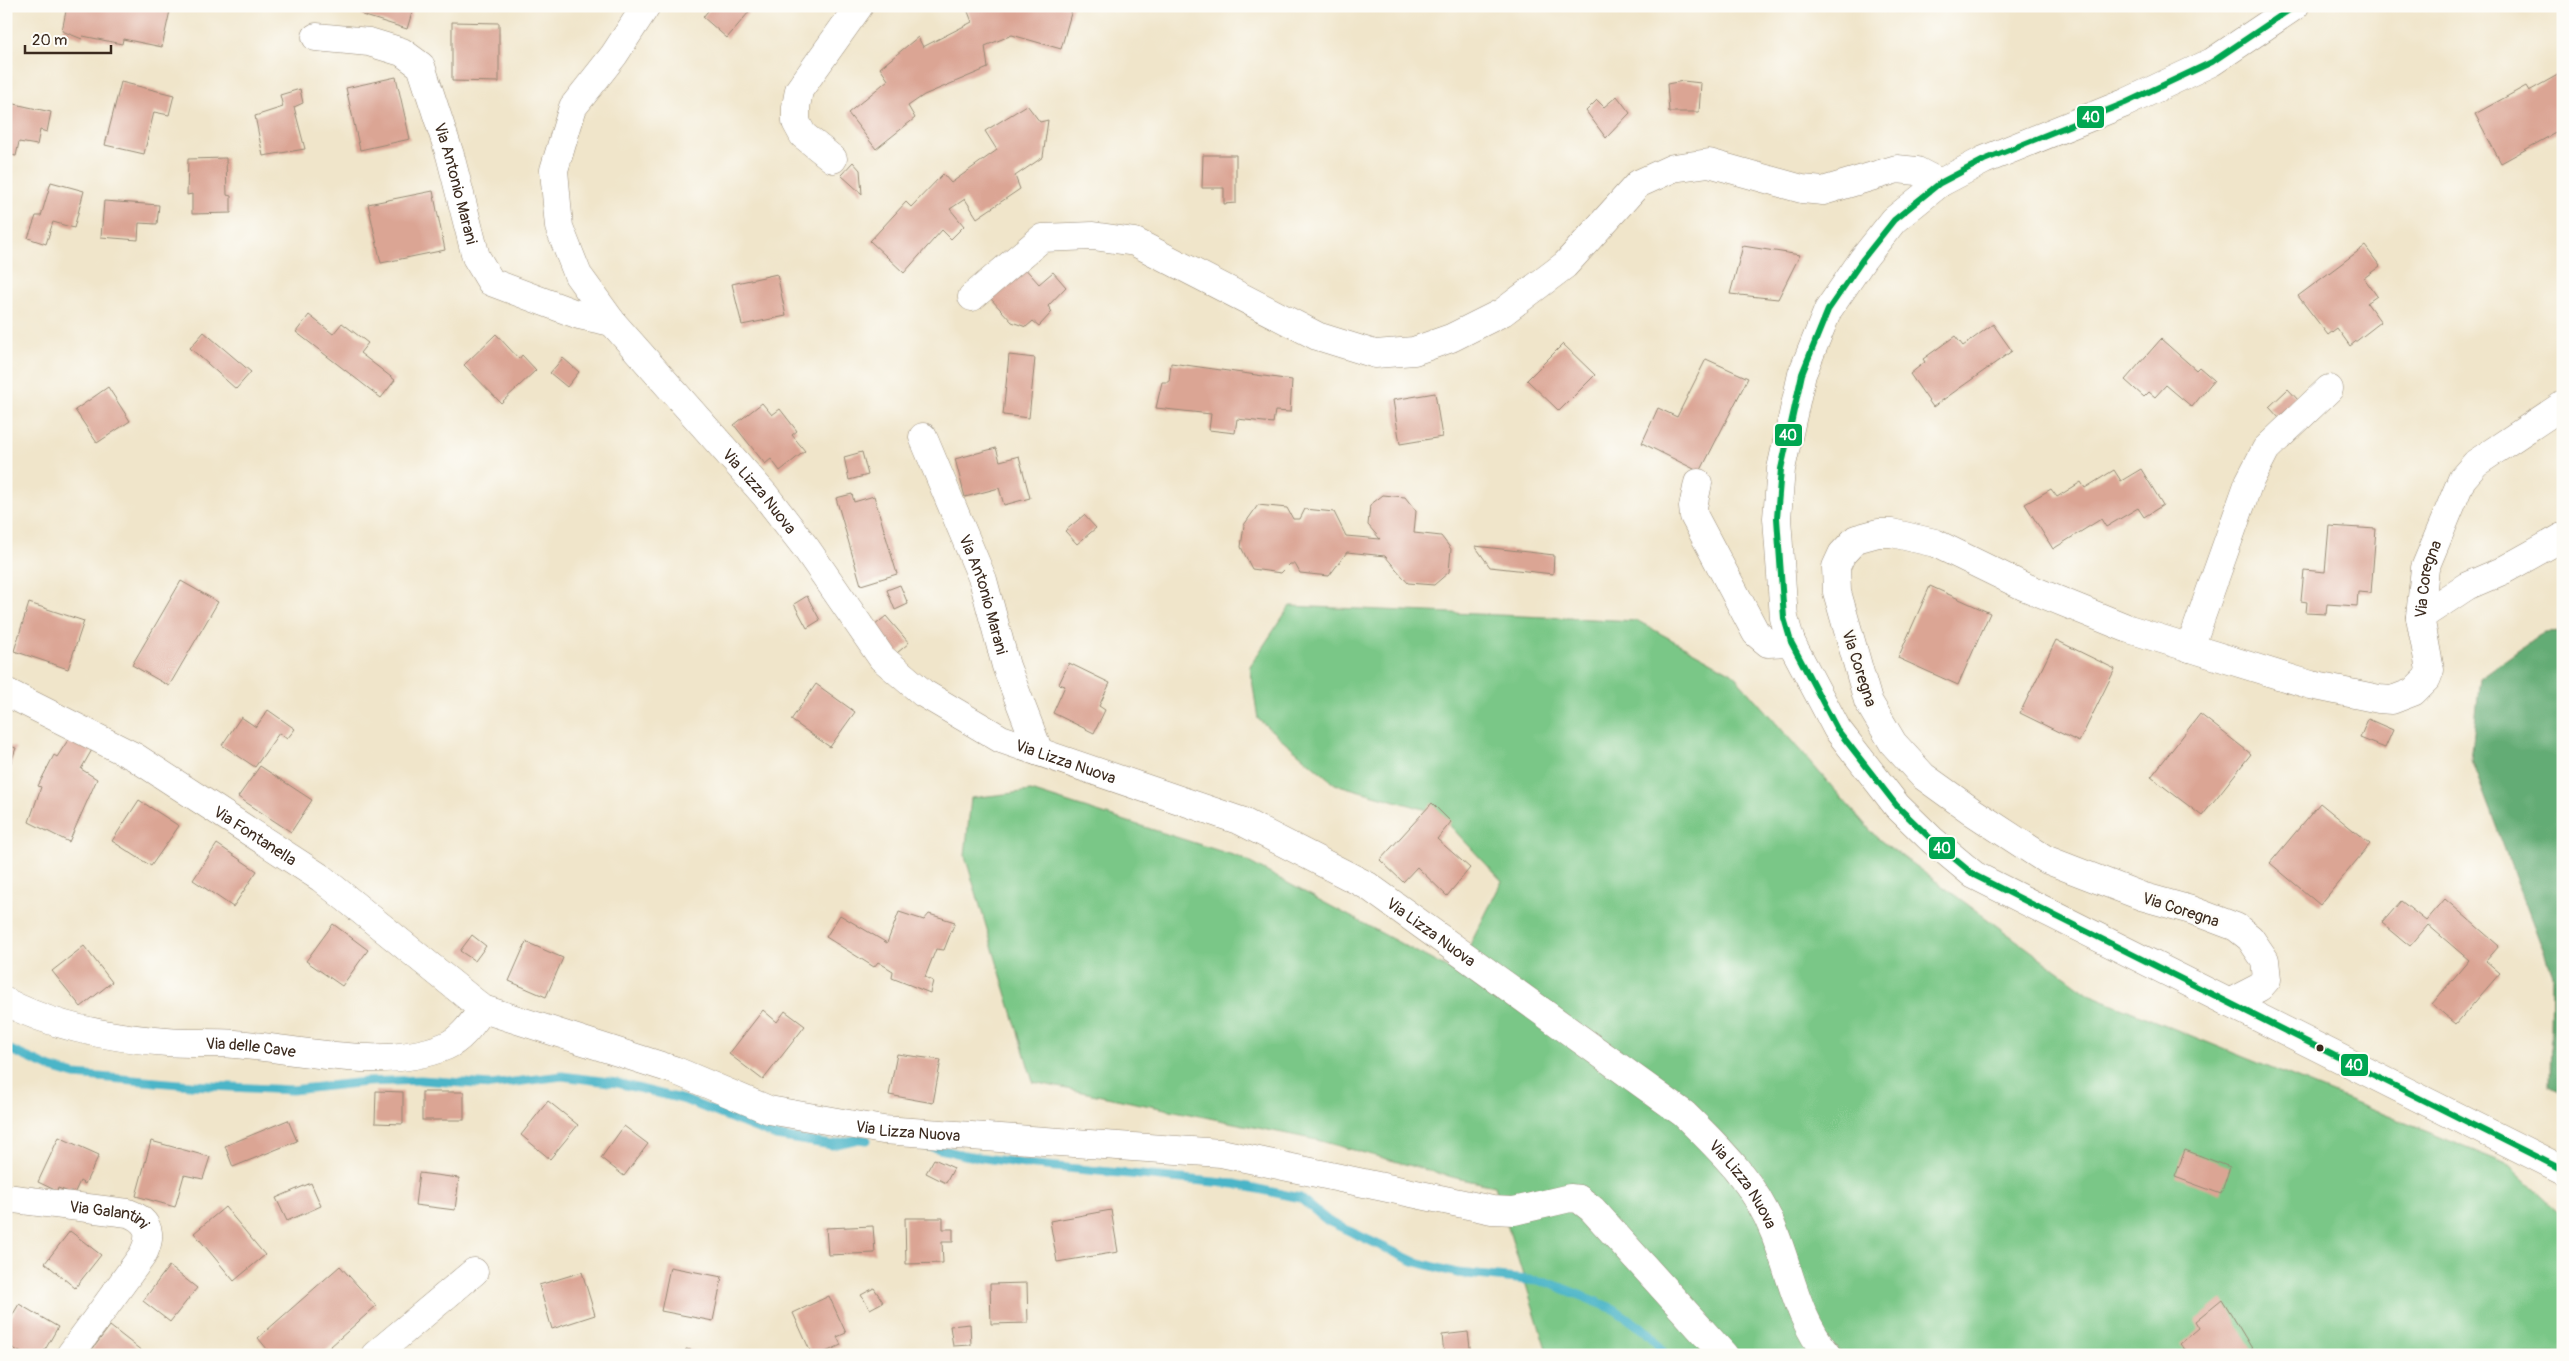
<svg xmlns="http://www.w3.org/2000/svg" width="2569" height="1361" viewBox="0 0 2569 1361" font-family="Pangolin,sans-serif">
<rect width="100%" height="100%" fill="#fdfcf7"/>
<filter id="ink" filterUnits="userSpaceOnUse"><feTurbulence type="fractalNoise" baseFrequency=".02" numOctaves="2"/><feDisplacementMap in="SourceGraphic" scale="10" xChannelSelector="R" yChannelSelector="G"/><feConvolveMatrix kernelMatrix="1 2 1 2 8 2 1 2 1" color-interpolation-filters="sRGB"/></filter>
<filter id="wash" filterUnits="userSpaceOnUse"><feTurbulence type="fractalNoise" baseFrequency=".0096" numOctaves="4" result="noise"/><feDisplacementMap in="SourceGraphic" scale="20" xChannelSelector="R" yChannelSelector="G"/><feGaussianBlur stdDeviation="1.12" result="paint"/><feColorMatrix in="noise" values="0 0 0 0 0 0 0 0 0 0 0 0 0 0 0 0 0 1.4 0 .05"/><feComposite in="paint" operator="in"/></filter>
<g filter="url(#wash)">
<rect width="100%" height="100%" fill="#f0e5ca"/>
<polygon fill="#7ac787" stroke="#5a7852" points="1290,606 1638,621 1732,673 1877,838 2091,995 2509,1165 2563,1215 2563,1355 1548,1355 1495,1186 1456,1178 1317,1140 1033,1082 965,856 971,798 1031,791 1239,857 1456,973 1502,881 1438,813 1335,784 1258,719 1250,666"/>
<polygon fill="#63ac74" stroke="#4f6b49" points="2563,631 2563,1094 2550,1085 2552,974 2471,760 2480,678 2544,632"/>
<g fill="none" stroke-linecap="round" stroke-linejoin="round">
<g stroke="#4bb5c8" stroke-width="9">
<polyline points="6,1048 51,1068 75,1075 191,1085 292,1090 366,1082 421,1080 491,1085 562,1076 617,1083 685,1100 776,1136 832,1145 858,1139 867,1140"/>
<polyline points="923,1145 964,1155 1025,1164 1235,1184 1300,1198 1328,1221 1413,1261 1457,1273 1547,1282 1614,1309 1650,1334 1665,1355"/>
</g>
</g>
<g id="blocks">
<g fill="#dba594">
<polygon points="67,6 171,6 162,47 123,39 122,44 83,36 82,39 62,31"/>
<polygon points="365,6 414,6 407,29 362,15"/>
<polygon points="712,6 754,6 727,38 703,17"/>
<polygon points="971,6 1073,6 1061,49 1012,35 985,46 988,68 924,95 908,106 915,118 876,149 848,113 888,80 880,68 918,37 923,47 972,22 967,9"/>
<polygon points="452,22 499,23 499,82 452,81"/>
<polygon points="2563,72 2563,137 2559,131 2501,163 2475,114 2526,86 2529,91"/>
<polygon points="396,77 410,139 360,150 346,88"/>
<polygon points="1683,81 1701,83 1699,112 1669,112 1667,84"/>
<polygon points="121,82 174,95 169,115 154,112 144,154 105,145"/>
<polygon points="300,89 303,103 294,107 305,149 263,156 255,116 283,107 280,95"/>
<polygon points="1617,96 1630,113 1606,138 1586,111 1597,100 1604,107"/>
<polygon points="10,103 51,112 47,132 40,130 37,145 19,142 16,156 6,154 6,122"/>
<polygon points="1027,105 1040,122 1048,120 1043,157 1015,176 1020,189 977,218 965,199 950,209 964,226 951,239 942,230 904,273 870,241 906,202 911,207 943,174 951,183 997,150 985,131"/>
<polygon points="1203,155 1236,155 1236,203 1224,204 1224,188 1202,188"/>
<polygon points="226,158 227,195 231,196 231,213 192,214 192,194 187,195 188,159"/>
<polygon points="853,162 860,170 862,194 841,175"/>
<polygon points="51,182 84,191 74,228 53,222 46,244 28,238 36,216 41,216"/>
<polygon points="433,191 445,250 381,263 368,204"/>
<polygon points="104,201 159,205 157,224 139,223 138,240 101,237"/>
<polygon points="1743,246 1800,255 1778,299 1730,294"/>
<polygon points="2365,246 2380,266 2364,278 2377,296 2367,303 2381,322 2350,346 2337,328 2328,335 2298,296"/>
<polygon points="1023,266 1039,284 1053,272 1066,287 1048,306 1052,312 1039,326 1033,321 1026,327 1012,322 990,298"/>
<polygon points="777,274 786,316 742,325 732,284"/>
<polygon points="309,315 333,334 342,323 368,343 360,353 395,380 381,398 296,332"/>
<polygon points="1993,324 2012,351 1933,407 1910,374 1925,362 1923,359 1955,336 1963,346"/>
<polygon points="204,332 251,372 236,389 190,348"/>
<polygon points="496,334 519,359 522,355 536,370 501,403 464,365"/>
<polygon points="2161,339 2196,370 2199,367 2214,380 2192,407 2166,385 2155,397 2149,392 2144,397 2125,380"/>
<polygon points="1563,344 1595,375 1559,411 1527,380"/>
<polygon points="1009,355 1035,358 1029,418 1003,415"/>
<polygon points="563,358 579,372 567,387 550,373"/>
<polygon points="1706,359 1748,378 1700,472 1642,443 1658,408 1677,417"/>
<polygon points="1171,363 1292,380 1290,412 1275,411 1273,423 1237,419 1235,433 1209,430 1211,414 1156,408 1162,382 1169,382"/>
<polygon points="108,387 130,421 97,443 75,410"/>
<polygon points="2288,389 2299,401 2280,419 2269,407"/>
<polygon points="1435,393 1442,437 1400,444 1393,400"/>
<polygon points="762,403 772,415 780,409 797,431 792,435 805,451 780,471 771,459 765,464 734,425"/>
<polygon points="996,448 1000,461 1019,456 1030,498 1004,505 999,488 965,497 955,459"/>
<polygon points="862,452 868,475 849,480 844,457"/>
<polygon points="2141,469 2163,505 2144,517 2138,508 2106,527 2101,519 2053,549 2025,504 2051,489 2057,497 2081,482 2085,488 2114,470 2121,481"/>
<polygon points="852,494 854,502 874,496 897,574 861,585 836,498"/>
<polygon points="1383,495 1405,497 1416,511 1414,533 1441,536 1451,549 1449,572 1434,585 1408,583 1385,556 1347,552 1329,576 1300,573 1295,564 1290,564 1281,573 1252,569 1241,547 1244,525 1258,505 1287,508 1293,519 1300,519 1305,509 1334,512 1346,536 1380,539 1368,525 1370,505"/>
<polygon points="1084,515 1096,528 1077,544 1065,531"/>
<polygon points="2329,526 2376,529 2371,593 2358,592 2357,606 2327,604 2326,614 2306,613 2307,602 2301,601 2304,570 2325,572"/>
<polygon points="1475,546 1554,555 1553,574 1490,567"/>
<polygon points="181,581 218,602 169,686 132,665"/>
<polygon points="900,585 908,604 895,610 887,590"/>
<polygon points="1930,586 1990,613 1958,685 1898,658"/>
<polygon points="807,596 820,620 807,628 794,604"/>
<polygon points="29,603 84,621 68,669 14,651"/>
<polygon points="886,616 909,643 891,658 868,631"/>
<polygon points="2056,640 2115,669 2079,742 2020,713"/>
<polygon points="1069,663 1110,683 1099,706 1105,710 1094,733 1053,713 1065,686 1059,684"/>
<polygon points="816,684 855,712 830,747 791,720"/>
<polygon points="268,710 295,729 287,739 279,733 255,767 222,745 241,717 256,727"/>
<polygon points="2200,714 2251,754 2202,816 2151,777"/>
<polygon points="2368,719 2393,730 2385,748 2360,738"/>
<polygon points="70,737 93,748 81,769 97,779 69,842 29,822 41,787 38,786 54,755 57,757"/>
<polygon points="6,745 16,748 9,768 6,767"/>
<polygon points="260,766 312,800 291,832 238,797"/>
<polygon points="139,800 179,826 151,866 112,841"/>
<polygon points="1432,803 1451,822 1437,839 1470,868 1447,896 1417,867 1403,882 1380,860"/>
<polygon points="2320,803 2370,844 2320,905 2270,863"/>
<polygon points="217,844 257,871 233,907 193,880"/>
<polygon points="2445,899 2499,946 2486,961 2500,973 2456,1024 2432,1004 2469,960 2428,925 2410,946 2382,923 2401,901 2426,921"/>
<polygon points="899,912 924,920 929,914 955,922 944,950 936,949 925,977 933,981 930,993 892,978 893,971 878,962 874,967 826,937 840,915 887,943"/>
<polygon points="333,924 368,950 342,986 306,961"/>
<polygon points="472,935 486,946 475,961 460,951"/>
<polygon points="526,942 563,958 546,997 509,981"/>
<polygon points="84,946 112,982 81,1007 52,971"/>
<polygon points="763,1010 777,1022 785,1011 805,1026 763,1080 729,1054"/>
<polygon points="897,1054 941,1060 933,1103 889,1095"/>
<polygon points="376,1091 403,1092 403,1124 375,1123"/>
<rect x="422" y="1092" width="42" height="28"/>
<polygon points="548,1101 578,1125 550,1159 521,1135"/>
<polygon points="288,1120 297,1141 233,1167 225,1146"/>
<polygon points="624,1126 648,1144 624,1176 601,1158"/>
<polygon points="59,1137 99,1155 85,1184 80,1181 74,1194 58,1188 57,1191 38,1182"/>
<polygon points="151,1141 210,1157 203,1179 184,1175 175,1207 136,1196"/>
<polygon points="2185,1150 2230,1167 2221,1194 2175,1177"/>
<polygon points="934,1159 954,1168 946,1183 926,1173"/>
<polygon points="419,1173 459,1178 455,1210 415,1205"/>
<polygon points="311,1183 321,1206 287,1221 276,1198"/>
<polygon points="225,1207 265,1255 234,1281 194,1233"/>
<polygon points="1111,1210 1118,1252 1057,1262 1050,1221"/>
<polygon points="905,1218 943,1218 943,1229 953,1229 953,1242 942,1242 943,1263 906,1264"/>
<polygon points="873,1226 875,1253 828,1255 826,1228"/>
<polygon points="70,1231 101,1255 75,1288 45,1263"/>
<polygon points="169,1266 197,1288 170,1322 143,1301"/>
<polygon points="340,1266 376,1306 321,1355 272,1355 258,1338"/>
<polygon points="670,1267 722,1277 713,1321 661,1311"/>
<polygon points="582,1272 595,1315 552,1329 539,1285"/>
<polygon points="1027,1283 1028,1323 991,1324 990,1284"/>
<polygon points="874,1288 883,1302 870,1309 861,1295"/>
<polygon points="829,1296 846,1333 837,1337 841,1345 819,1355 812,1355 793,1313"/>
<polygon points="2222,1299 2256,1355 2189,1355 2180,1344 2199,1328 2195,1321"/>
<polygon points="19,1304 58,1327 42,1355 25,1355 6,1344 6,1326"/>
<polygon points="970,1324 971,1345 953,1346 950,1326"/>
<polygon points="110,1326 147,1355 88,1355"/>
<polygon points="1468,1332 1471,1355 1444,1355 1442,1335"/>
<polygon points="686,1349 708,1354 708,1355 685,1355"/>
</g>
</g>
</g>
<g filter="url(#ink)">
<use href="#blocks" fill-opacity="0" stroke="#968874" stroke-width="1"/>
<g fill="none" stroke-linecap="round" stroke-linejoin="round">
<defs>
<g id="street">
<path id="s1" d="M646 6 614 55 573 107 554 170 559 227 578 275 612 322 765 495 806 548 882 658 923 693 1001 739 1241 821 1368 886 1684 1114C1721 1150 1756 1184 1775 1234 1791 1275 1798 1320 1828 1355"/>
<path id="s2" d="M316 37 369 42 402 52 421 66 450 155 476 257 491 282 579 315 612 322"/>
<polyline points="833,159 803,135 796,122 796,107 799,90 859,6"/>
<polyline points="972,297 1042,238 1093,236 1135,242 1317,336 1375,354 1414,351 1451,338 1503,312 1565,265 1638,184 1673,168 1709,163 1802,189 1823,191 1897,169 1917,171 1940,183"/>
<path id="s3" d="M923 437 983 580 1006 666 1039 752"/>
<polyline points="1698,483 1693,507 1694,516 1756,633 1768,643 1791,642"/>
<polyline points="2420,617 2467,586 2502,571 2563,537"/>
<polyline points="2190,648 2249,482 2266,449 2329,389"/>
<path id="s4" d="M6 692 135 757 321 878 483 1009 674 1070 769 1110 883 1130 1221 1153 1492 1210 1514 1211 1570 1198 1579 1199 1592 1209 1724 1355"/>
<path id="s5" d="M6 1002C56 1028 112 1038 167 1042 190 1044 213 1042 235 1044 300 1049 384 1072 446 1046 462 1039 473 1022 483 1009"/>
<path id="s6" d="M2229 1003 2260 987 2267 979 2265 960 2250 938 2236 927 2191 910 2141 896 2045 859 1973 812 1923 776 1893 743 1868 701 1837 592 1836 567 1842 554 1856 539 1878 533H1892L1935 543 2023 586 2129 629 2311 685 2379 699 2392 700 2413 692 2427 678 2430 670 2420 617 2425 568 2462 479 2476 463 2563 405"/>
<path id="s7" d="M6 1198 128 1213C150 1221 153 1236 142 1256L70 1355"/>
<polyline points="375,1355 474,1272"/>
</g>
<polyline id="secondary" points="2295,6 2212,62 2125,103 1984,160 1940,183 1894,220 1863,259 1828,310 1802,374 1781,469 1777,518 1784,618 1791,642 1837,729 1897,806 1932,840 1974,875 2563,1170"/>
</defs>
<use href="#street" stroke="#968874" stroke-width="29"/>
<use href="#secondary" stroke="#968874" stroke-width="29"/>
<use href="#street" stroke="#fff" stroke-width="28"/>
<use href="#secondary" stroke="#fff" stroke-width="28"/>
<defs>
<polyline id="bus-1" points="2295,6 2212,62 2125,103 1984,160 1940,183 1894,220 1863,259 1828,310 1802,374 1781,469 1777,518 1784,618 1791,642 1837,729 1897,806 1932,840 1974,875 2563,1170"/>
</defs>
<use href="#bus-1" stroke="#fdfcf7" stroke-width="10"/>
<use href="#bus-1" stroke="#00a651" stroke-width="6"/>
</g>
</g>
<circle fill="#3b2a1e" stroke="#fdfcf7" stroke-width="2" cx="2320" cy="1048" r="4.5"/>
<g text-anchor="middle" stroke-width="4.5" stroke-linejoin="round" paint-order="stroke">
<g font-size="16" fill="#3b2a1e" stroke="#fdfcf7">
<text dy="6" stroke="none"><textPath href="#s2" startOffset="234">Via Antonio Marani</textPath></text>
<text dy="6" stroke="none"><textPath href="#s1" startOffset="582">Via Lizza Nuova</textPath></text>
<text dy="6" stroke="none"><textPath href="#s6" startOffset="1436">Via Coregna</textPath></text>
<text dy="6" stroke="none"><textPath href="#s3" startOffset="169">Via Antonio Marani</textPath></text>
<text transform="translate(1860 668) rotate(72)" y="6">Via Coregna</text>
<text dy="6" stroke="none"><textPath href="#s1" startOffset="1002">Via Lizza Nuova</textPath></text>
<text dy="6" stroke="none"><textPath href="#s4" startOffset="288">Via Fontanella</textPath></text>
<text transform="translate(2181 909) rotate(18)" y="6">Via Coregna</text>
<text dy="6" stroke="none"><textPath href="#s1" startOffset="1408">Via Lizza Nuova</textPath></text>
<text dy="6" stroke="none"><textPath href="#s5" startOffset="251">Via delle Cave</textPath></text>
<text dy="6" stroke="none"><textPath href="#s4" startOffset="1019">Via Lizza Nuova</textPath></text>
<text dy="6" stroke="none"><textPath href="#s1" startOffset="1812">Via Lizza Nuova</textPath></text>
<text dy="6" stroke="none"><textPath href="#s7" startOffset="105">Via Galantini</textPath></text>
</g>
</g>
<g stroke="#fdfcf7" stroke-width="2">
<rect x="2076" y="105" width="29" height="24" rx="5" fill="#00a651"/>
<rect x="1774" y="423" width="29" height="24" rx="5" fill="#00a651"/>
<rect x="1928" y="836" width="28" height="24" rx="5" fill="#00a651"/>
<rect x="2340" y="1053" width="29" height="24" rx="5" fill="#00a651"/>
</g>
<g font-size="14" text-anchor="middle" font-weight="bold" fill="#fff">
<text x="2091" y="122">40</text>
<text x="1788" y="440">40</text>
<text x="1942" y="853">40</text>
<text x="2354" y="1070">40</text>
</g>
<rect width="2569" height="1361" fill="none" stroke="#fdfcf7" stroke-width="25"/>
<path d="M25 45v8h86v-8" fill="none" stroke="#3b2a1e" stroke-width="2.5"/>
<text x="32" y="45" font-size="15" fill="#3b2a1e" stroke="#fdfcf7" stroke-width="4" paint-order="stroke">20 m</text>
</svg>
